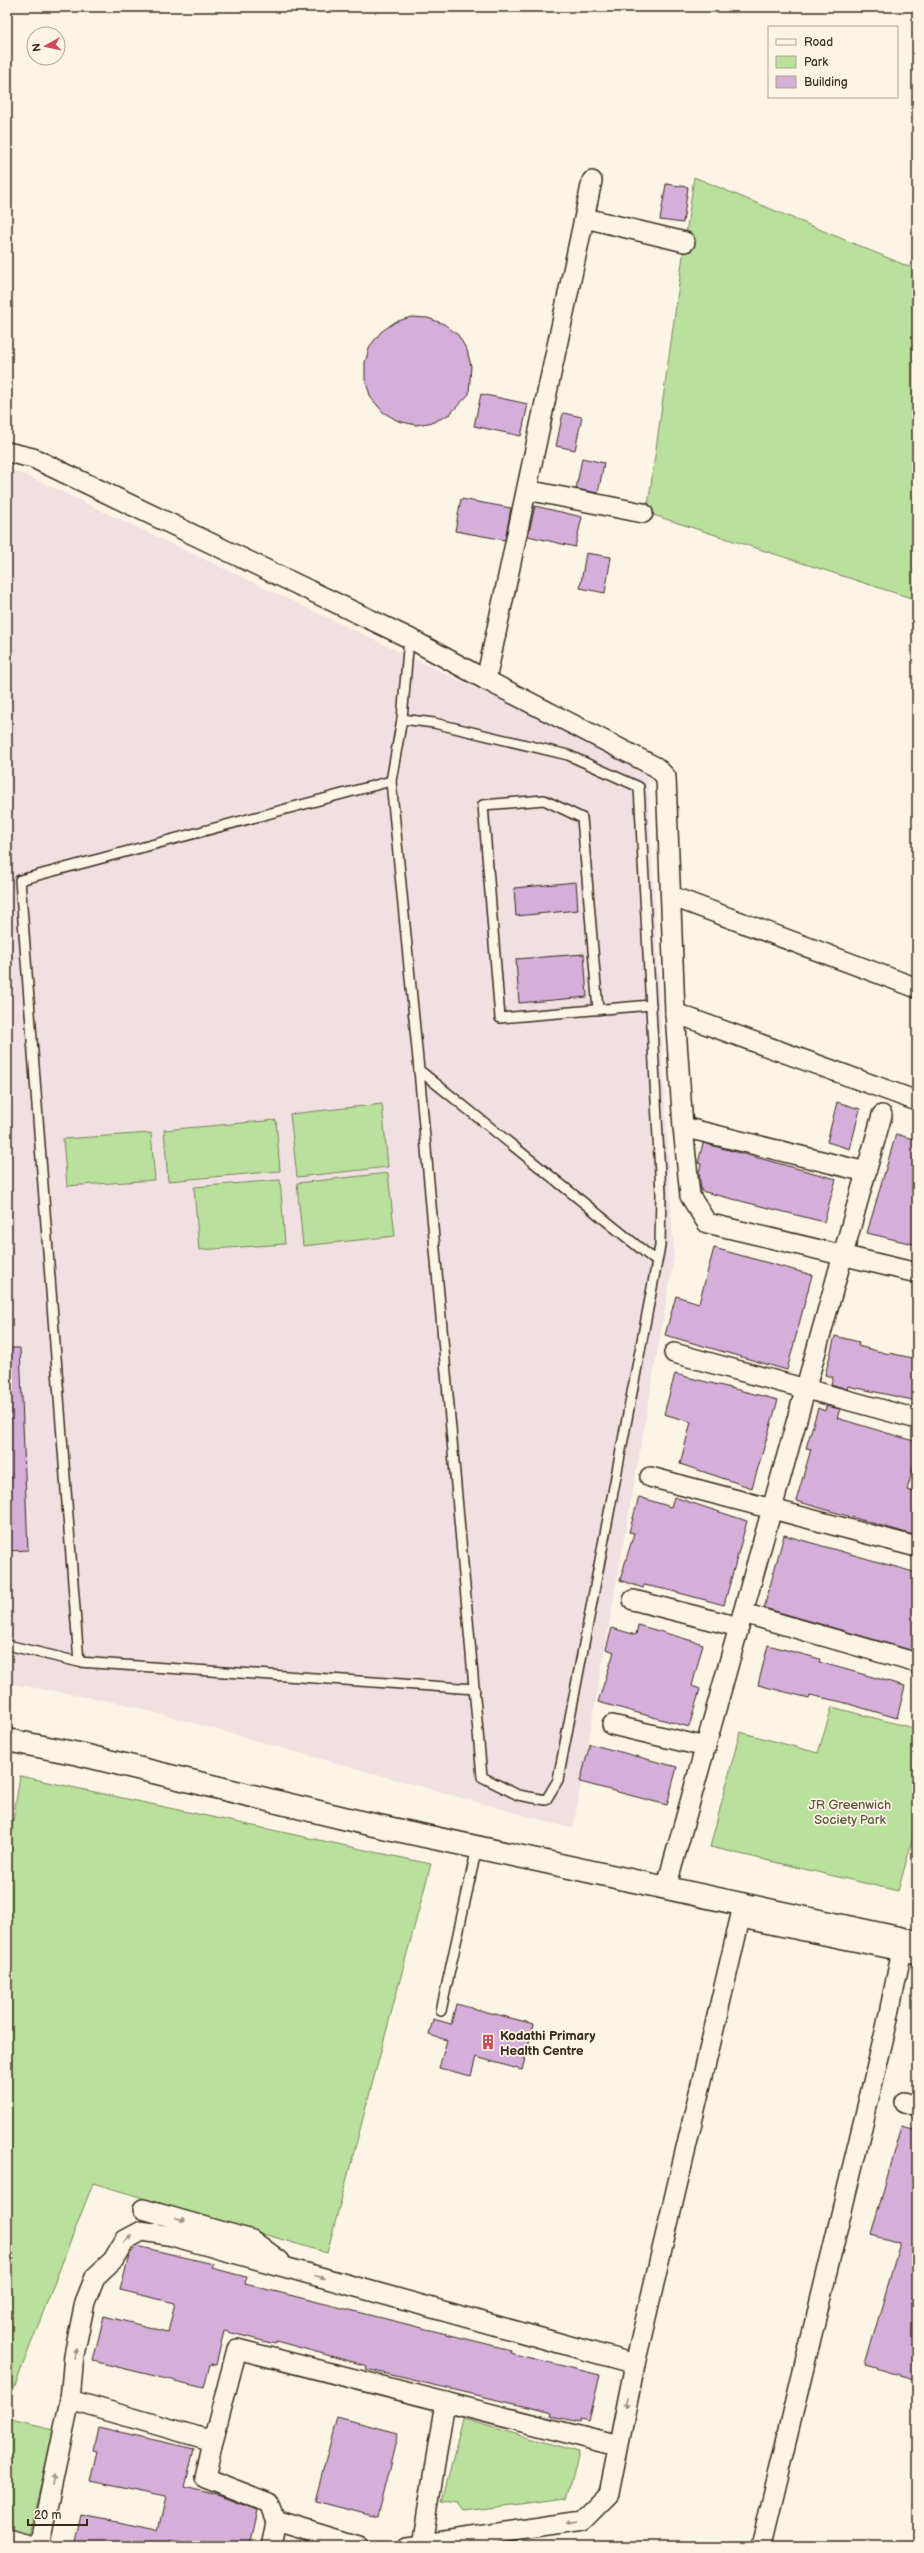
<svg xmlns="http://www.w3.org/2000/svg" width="924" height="2553" viewBox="0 0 924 2553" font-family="'Balsamiq Sans',sans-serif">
<rect width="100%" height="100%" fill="#fcf5e5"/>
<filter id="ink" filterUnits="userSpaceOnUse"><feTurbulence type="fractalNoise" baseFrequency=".025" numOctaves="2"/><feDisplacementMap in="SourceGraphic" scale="8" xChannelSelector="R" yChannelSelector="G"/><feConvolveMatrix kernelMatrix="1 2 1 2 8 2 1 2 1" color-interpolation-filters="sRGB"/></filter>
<g filter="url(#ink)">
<polygon fill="#f0e0e1" points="7,468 39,481 647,769 674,1258 573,1829 121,1703 7,1683"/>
<g fill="#b9e09c" stroke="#7a855d">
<polygon points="694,177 917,270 917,600 647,513"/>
<polygon points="382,1104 388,1167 297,1177 290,1114"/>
<polygon points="276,1120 280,1171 168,1181 164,1130"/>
<polygon points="151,1133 155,1180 67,1186 63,1139"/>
<polygon points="388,1173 395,1236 303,1246 297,1183"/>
<polygon points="280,1180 285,1244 199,1250 194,1187"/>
<polygon points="832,1707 917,1729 917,1823 898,1891 710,1847 740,1732 818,1753"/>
<polygon points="20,1776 431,1864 327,2253 93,2183 7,2406 7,1858"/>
<polygon points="7,2419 54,2430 29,2535 7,2529"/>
<polygon points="463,2419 579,2452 567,2498 465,2511 459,2503 442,2501"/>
</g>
<g fill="#d4afd9" stroke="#3b2a1e">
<polygon points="666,184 688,187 683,223 660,220"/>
<polygon points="411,317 428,318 444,324 458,335 467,350 471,366 469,394 450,414 434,422 416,425 398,421 383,412 371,398 365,380 365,362 370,346 381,332 395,322"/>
<polygon points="481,394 528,404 521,436 474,426"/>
<polygon points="563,413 582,417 575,450 556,446"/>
<polygon points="582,458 604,463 598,493 576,489"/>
<polygon points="461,499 511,508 505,540 455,531"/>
<polygon points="535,506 582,517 575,547 528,536"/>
<polygon points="586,553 611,557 605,593 580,588"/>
<polygon points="576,882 578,910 516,916 514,888"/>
<polygon points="584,954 587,997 519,1003 516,959"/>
<polygon points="837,1102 860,1109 850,1149 827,1142"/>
<polygon points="896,1134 917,1140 917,1245 867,1233"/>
<polygon points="703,1143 836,1179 824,1222 701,1191 699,1172 701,1164 698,1163"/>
<polygon points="714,1248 812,1275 787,1370 665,1335 676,1296 699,1303"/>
<polygon points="835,1336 859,1342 858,1346 889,1354 889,1353 917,1359 917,1401 848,1386 847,1389 831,1384 833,1377 825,1375"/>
<polygon points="7,1348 20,1348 28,1550 7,1551"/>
<polygon points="675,1374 778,1400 752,1488 680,1464 691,1422 664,1414"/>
<polygon points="826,1406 840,1409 837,1418 917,1442 917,1453 907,1490 917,1493 917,1536 796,1501 811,1449 806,1448 818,1408 825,1411"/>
<polygon points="639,1497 671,1507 674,1497 747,1521 724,1605 668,1590 644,1585 643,1588 620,1580 634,1533 629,1532"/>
<polygon points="784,1535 917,1573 917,1638 914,1651 764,1608"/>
<polygon points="638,1625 703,1644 692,1686 700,1689 689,1727 598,1702 614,1652 606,1649 612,1628 636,1635"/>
<polygon points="768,1645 820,1659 819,1662 905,1686 897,1718 842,1702 810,1695 809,1698 758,1685"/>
<polygon points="590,1744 677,1767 667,1805 580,1782"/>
<polygon points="456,2004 534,2024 522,2070 476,2057 471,2076 439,2068 447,2040 429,2035 433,2019 451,2024"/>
<polygon points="902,2126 917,2130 917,2380 865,2365 900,2243 871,2235"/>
<polygon points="137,2246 213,2264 212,2268 246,2277 245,2284 511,2350 510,2353 600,2375 589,2421 581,2419 580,2422 552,2416 553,2413 366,2369 367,2366 276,2341 275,2344 224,2331 216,2365 210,2364 204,2388 93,2361 104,2316 168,2332 175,2303 120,2290 129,2255"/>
<polygon points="337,2417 398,2433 377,2517 315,2501"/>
<polygon points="98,2427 194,2449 185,2487 217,2495 257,2510 249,2546 204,2546 171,2539 169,2546 74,2546 81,2515 158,2530 166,2496 90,2480 97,2451 93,2450"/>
</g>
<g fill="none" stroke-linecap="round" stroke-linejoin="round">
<defs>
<g id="service">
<polygon points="402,719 434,723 568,755 639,787 661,1193 660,1246 558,1780 546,1800 518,1795 482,1777 419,1070 391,781"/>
<polyline points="402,719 409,638"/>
<polyline points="598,1010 582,818 544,800 483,805 500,1018 651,1005"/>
<polyline points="419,1070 656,1261"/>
<polyline points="7,1645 79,1662 475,1689"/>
<polyline points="79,1662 20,880 391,781"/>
<polyline points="441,2011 477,1847"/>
</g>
<g id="minor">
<polyline points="585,218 685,242"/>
<polyline points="7,452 33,458 409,638 486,680 656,767 666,777 675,1013 683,1127 690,1196 707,1223 917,1273"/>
<polyline points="527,490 643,513"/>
<polyline points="486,680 592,181"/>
<polyline points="671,896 917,988"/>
<polyline points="675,1013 917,1101"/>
<polyline points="683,1127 866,1172"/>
<polyline points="674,1353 917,1419"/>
<polyline points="650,1477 917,1547"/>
<polyline points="633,1600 739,1627"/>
<polyline points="743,1613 917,1663"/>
<polyline points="612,1725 706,1747"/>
<polyline points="666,1888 882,1115"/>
<polyline points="741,1918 917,1954"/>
<polyline points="904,2102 917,2106"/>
<polyline points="143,2209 252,2240 280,2261"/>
<polyline points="70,2400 213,2441 205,2478 269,2503 276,2521 359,2546"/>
<polyline points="213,2441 237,2349 618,2446"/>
<polyline points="7,2539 33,2546"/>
<polyline points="762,2541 886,2028 902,1950"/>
<polyline points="422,2544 445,2402"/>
<polyline points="39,2546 70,2400 74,2355 85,2302 95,2277 113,2260 125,2240 142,2231 172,2236 635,2364"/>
<polyline points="271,2546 276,2521"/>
<polyline points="408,2546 582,2521 609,2494 635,2364 743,1906"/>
</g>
<polyline id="tertiary" points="7,1740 79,1754 360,1822 917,1942"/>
</defs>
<use href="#service" stroke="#3b2a1e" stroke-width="12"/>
<use href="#minor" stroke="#3b2a1e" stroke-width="22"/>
<use href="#tertiary" stroke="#3b2a1e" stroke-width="25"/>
<use href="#service" stroke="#fcf5e5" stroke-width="9"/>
<use href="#minor" stroke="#fcf5e5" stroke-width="19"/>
<use href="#tertiary" stroke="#fcf5e5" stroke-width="22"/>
</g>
<defs><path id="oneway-solid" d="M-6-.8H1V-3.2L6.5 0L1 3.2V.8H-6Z"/></defs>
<g fill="#9c9082">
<use href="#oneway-solid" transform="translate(180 2220) rotate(16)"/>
<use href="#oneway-solid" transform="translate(128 2239) rotate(-36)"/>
<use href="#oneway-solid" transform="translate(320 2277) rotate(15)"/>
<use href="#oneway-solid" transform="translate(75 2353) rotate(-80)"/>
<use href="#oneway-solid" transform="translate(627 2402) rotate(101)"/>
<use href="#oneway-solid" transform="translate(53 2480) rotate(-78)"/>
<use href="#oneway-solid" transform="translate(570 2523) rotate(172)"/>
</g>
</g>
<defs>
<symbol id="building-bare" viewBox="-9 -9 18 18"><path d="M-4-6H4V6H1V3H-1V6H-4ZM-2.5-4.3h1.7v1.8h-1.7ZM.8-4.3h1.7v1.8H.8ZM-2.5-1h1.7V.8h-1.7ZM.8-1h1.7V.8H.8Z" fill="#d1495b" stroke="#fcf5e5" stroke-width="2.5" paint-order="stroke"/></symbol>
</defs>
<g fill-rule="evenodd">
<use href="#building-bare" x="477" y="2031" width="22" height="22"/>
</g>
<g text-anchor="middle" stroke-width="3.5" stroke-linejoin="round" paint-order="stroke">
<g font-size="13" fill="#5a583e" stroke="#fcf5e5">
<text x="850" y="1809">JR Greenwich<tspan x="850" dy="15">Society Park</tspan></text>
</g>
<g font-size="13" font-weight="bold" fill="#3b2a1e" stroke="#fcf5e5" text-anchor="start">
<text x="500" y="2040">Kodathi Primary<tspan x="500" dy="15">Health Centre</tspan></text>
</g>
</g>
<rect width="924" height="2553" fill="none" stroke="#fcf5e5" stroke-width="24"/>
<rect x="12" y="12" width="900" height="2529" fill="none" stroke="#3b2a1e" stroke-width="1.5" filter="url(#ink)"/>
<rect x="768" y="26" width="130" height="72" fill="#fcf5e5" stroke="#afa495"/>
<rect x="776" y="39" width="20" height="6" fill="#fcf5e5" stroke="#afa495"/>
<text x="804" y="46" font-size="12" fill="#3b2a1e">Road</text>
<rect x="776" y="56" width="20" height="12" fill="#b9e09c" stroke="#afa495"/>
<text x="804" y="66" font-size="12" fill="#3b2a1e">Park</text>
<rect x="776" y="76" width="20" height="12" fill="#d4afd9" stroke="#afa495"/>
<text x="804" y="86" font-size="12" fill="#3b2a1e">Building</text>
<g transform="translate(46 46) rotate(262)"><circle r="19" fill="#fcf5e5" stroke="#afa495"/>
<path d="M0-3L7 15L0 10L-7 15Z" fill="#d1495b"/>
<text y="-6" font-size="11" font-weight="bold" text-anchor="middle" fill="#3b2a1e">N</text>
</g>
<path d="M28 2519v6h59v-6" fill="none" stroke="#3b2a1e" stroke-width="2"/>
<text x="34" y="2519" font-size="12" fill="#3b2a1e" stroke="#fcf5e5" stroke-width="3" paint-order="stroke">20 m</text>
</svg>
